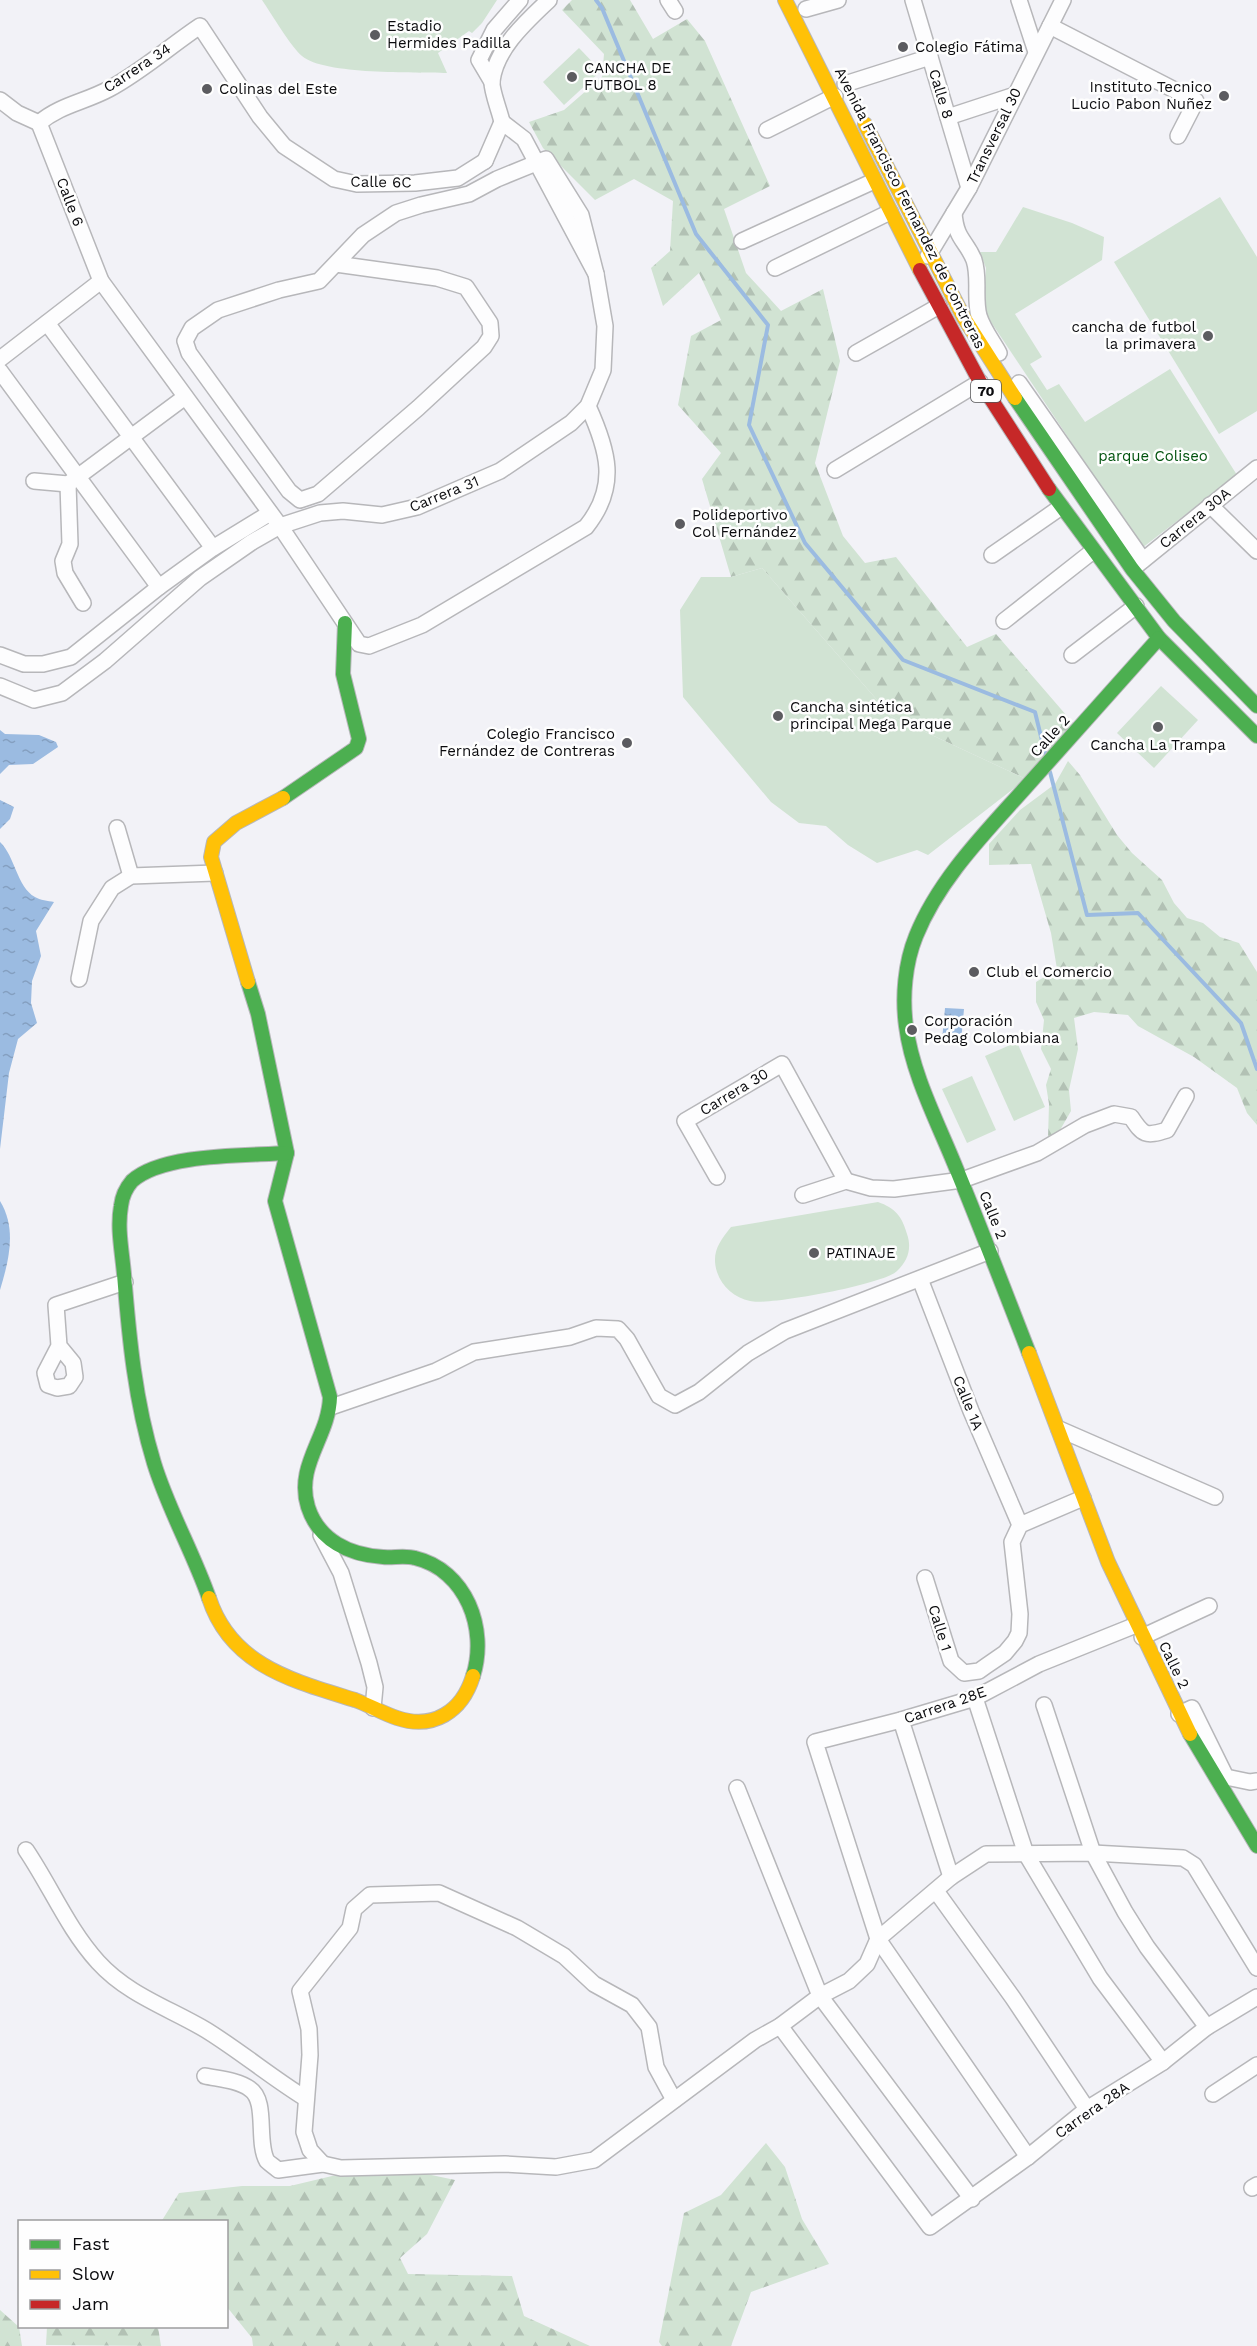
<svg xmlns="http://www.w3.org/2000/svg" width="1257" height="2346" viewBox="0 0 1257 2346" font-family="'Work Sans',sans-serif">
<defs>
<pattern id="forest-firs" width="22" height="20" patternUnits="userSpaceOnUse" patternTransform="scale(1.5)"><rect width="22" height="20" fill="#d1e3d3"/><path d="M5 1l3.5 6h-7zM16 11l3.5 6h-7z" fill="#b2c1b4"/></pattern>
<pattern id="water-ripples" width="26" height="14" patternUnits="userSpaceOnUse" patternTransform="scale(1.5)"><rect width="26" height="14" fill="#9bbbe1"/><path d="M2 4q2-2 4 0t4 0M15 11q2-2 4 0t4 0" fill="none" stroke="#849fc0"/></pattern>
</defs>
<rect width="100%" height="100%" fill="#f2f2f7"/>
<g fill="url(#forest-firs)">
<polygon points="572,0 630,0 653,39 687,19 705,41 770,186 724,209 746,273 781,311 823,289 840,361 815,463 843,536 865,563 896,557 967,647 996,634 1073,723 1026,779 891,716 762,568 731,577 702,479 721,453 678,405 691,336 721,320 699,273 663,306 651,268 670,251 673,201 634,179 595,200 543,148 529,122 564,110 602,77 604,54 562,10"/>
<polygon points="1068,761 1080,775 1117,835 1132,853 1162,880 1174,903 1187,918 1203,923 1220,937 1239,943 1257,972 1257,1125 1247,1113 1237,1088 1194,1057 1138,1026 1128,1015 1094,1012 1074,1018 1078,1049 1069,1090 1071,1111 1056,1137 1048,1138 1049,1104 1046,1085 1051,1069 1041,1049 1044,1020 1036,1002 1036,982 1057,969 1051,933 1031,864 989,865 989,844 1020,810 1055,784"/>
<polygon points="766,2143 785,2167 802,2219 829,2264 751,2292 731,2346 662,2346 659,2342 684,2213 721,2195"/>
<polygon points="422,2173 455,2180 427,2234 400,2258 408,2274 512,2276 524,2316 590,2346 253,2346 252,2338 227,2307 226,2222 161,2222 179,2193 242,2186 290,2186 332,2176"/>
<polygon points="0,2310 19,2327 22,2346 0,2346"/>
<polygon points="158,2327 161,2346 46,2345 47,2327"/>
</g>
<g fill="#d1e3d3">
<path d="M262 0H497L482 23 472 33 469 31 438 53 447 73C416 72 324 75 302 56 291 47 271 13 262 0Z"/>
<polygon points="579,48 601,71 564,105 543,82"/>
<polygon points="1220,197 1257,257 1257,411 1219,434 1114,262"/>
<polygon points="1023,207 1072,223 1104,237 1102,260 1015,314 1042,357 1030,364 1047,390 1059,384 1085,422 1170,369 1237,475 1142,548 983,310 986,268 980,252 996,252"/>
<polygon points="762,568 891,716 1026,779 928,855 917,850 877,863 848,845 826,826 799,823 771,802 683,697 680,610 701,577 731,577"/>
<polygon points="1161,686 1198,720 1154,768 1117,733"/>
<polygon points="1017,1042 1045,1107 1014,1121 985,1056"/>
<polygon points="972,1076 996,1130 967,1143 942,1089"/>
<path d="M878 1202C895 1208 902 1216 907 1234 912 1248 908 1261 897 1271 885 1284 768 1306 750 1301 735 1298 722 1287 717 1272 711 1253 719 1242 731 1227Z"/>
</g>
<g fill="url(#water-ripples)">
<polygon points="0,730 5,734 39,735 56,742 58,747 33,764 9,765 0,774"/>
<polygon points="0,800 14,807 10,819 0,829"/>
<path d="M0 842C15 856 17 887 35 897 40 900 48 901 54 902L36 931 41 956 32 981 31 1003 37 1023 18 1039 9 1073 0 1149Z"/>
<polygon points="945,1008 964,1009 961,1042 942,1040"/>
<path d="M0 1201C17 1229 9 1260 0 1290Z"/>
</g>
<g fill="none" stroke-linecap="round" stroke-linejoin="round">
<g stroke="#9bbbe1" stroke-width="4">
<polyline points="596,0 602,8 696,234 768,325 749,425 805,543 903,660 1035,712 1045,753"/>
<polyline points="1050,772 1087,915 1138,913 1241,1023 1257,1069"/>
</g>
<defs>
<g id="street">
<polyline points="668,0 675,11"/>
<polyline points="913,0 969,188"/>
<polyline points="1019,0 1036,52"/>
<polyline points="806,9 838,0"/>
<polyline points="1050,26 1196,101 1178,136"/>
<polyline points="492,82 479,60 494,30 520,0"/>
<polyline points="845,84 930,57"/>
<polyline points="0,100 17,113 39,123"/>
<polyline points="948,117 1015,95"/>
<path d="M502 122C500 112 491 90 492 81 496 48 527 21 549 0"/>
<path d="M39 123 101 281 280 526 359 644 369 646 422 625 586 527C619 486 608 450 588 406"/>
<path d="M39 123C60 105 85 102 109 89 141 72 170 46 200 26L260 117 284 146 334 179 357 184 415 183 458 178 485 161"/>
<polyline points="767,130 835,96"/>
<polyline points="485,161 502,122"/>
<path d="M954 213C956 240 966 240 974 260 980 278 974 297 979 316 983 329 993 342 999 353"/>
<polyline points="742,241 874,181"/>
<polyline points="928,256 969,188 1063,0"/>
<polyline points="336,264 437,278 466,287 490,323 491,336 484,347 418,408 318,494 300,500 289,491 189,353 185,341 192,328 218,310 279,290 319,281 363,235 396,213 421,205 469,194 497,179 546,159 581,215 596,274"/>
<polyline points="775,268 890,212"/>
<polyline points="47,323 213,548"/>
<polyline points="856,353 939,306"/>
<polyline points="0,359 101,281"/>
<polyline points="0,371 159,587"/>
<polyline points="1019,383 1143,560"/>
<polyline points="835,470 980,382"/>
<polyline points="34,481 68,484 185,397"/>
<polyline points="68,484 70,544 63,561 65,573 83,603"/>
<polyline points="1210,505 1257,551"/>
<polyline points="992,555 1061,507"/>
<polyline points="1136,566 1257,468"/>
<polyline points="1004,621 1093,551"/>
<polyline points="0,655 24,664 43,664 71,657 159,587 213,548 270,513"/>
<polyline points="1072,655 1136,606"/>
<polyline points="0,686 34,700 62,693 105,661 200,578 252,542 280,526 320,513 343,511 382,515 417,507 500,471 571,423 588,406 603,370 605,326 596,274 524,139 502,122"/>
<polyline points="117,828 131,876"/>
<polyline points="79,979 91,921 112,888 131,876 215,873"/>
<polyline points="717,1177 685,1121 782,1064 846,1181"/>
<path d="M803 1195 846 1181 871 1188 894 1189 962 1180 1037 1153 1085 1125 1114 1114 1131 1117C1143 1135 1145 1137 1167 1130L1186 1096"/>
<polyline points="920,1279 971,1411 1020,1525"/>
<polyline points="59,1346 73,1363 75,1377 69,1386 57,1388 48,1385 45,1373 59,1346 56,1305 125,1282"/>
<polyline points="331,1407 436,1371 474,1352 570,1337 596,1328 618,1329 627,1339 659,1396 675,1405 699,1392 748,1353 785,1331 990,1251"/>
<polyline points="1059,1429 1215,1497"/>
<polyline points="321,1535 341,1573 369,1663 375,1687 373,1708"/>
<polyline points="925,1578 951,1661 964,1673 979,1671 986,1666 1005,1653 1015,1641 1019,1633 1020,1614 1012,1542 1020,1525 1083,1498"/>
<polyline points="1142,1637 1209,1606"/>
<polyline points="975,1698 1026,1854 1100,1978 1163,2062"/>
<polyline points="1044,1705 1093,1853 1125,1912 1147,1947 1207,2027"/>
<polyline points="1179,1714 1192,1708 1226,1777 1250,1782 1257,1781"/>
<polyline points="901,1720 951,1877"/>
<polyline points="737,1788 820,1996 972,2199"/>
<path d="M26 1850C51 1887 68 1929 98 1962 128 1995 169 2008 206 2030 240 2051 271 2077 305 2098"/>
<polyline points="936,1891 1013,1998 1087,2109"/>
<polyline points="780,2026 930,2227 1028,2157 1087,2109 1163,2062 1207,2027 1257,1997"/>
<path d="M205 2076C219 2079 238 2080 250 2089 268 2101 256 2142 267 2161 270 2164 275 2167 278 2170L323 2164 341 2168 505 2164 556 2167 594 2160 755 2040 780 2026 820 1996 849 1981 867 1964 878 1939 951 1877 986 1854 1093 1853 1183 1858 1194 1865 1257 1968"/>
<polyline points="1213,2094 1257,2065"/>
<polyline points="1028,2157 878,1939 815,1742 901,1720 975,1698 1039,1664 1136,1625"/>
<polyline points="323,2164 310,2150 304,2132 310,2055 309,2029 300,1991 350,1928 354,1909 370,1895 439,1893 517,1928 564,1956 594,1984 632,2005 649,2027 656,2067 674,2100"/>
<polyline points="1252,2188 1257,2185"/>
</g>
<g id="fast">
<polyline points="1015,398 1132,569 1174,621 1257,706"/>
<polyline points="1049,489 1159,638 1257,736"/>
<polyline points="283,798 356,748 359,739 343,674 345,623"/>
<path d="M248 982 258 1014 287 1153 275 1201 330 1397C329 1437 295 1465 308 1507 319 1541 350 1555 383 1557 393 1558 405 1555 415 1558 466 1570 488 1629 473 1676"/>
<path d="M1029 1353C1004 1289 980 1226 954 1163 936 1119 912 1073 906 1026 902 997 905 963 916 936 939 879 985 833 1026 787 1070 737 1115 688 1159 638"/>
<path d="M209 1598C193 1552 168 1509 154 1463 135 1401 129 1337 124 1274 122 1251 117 1228 121 1206 122 1197 126 1188 132 1181 163 1153 246 1156 287 1153"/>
<polyline points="1190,1734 1257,1846"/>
</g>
<g id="slow">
<polyline points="785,0 920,270"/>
<polyline points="865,124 964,318 1015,398"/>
<polyline points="248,982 211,857 214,842 236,823 283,798"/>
<polyline points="1029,1353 1108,1562 1190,1734"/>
<path d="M209 1598C231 1666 294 1681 355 1700 369 1705 382 1713 397 1718 433 1730 462 1712 473 1676"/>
</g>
<polyline id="jam" points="920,270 980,382 1049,489"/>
</defs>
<use href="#street" stroke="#b7b7ba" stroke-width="18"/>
<use href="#fast" stroke="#b7b7ba" stroke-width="16"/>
<use href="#slow" stroke="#b7b7ba" stroke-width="16"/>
<use href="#jam" stroke="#b7b7ba" stroke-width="16"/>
<use href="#street" stroke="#fdfdfe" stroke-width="15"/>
<use href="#fast" stroke="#4caf50" stroke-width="14"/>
<use href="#slow" stroke="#ffc107" stroke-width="14"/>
<use href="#jam" stroke="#c62828" stroke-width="14"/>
</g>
<g fill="#5c5c60" stroke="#fefefe" stroke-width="2">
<circle cx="375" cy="35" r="6"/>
<circle cx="903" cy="47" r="6"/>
<circle cx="572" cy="77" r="6"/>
<circle cx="207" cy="89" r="6"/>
<circle cx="1224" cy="96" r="6"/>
<circle cx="1208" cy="336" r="6"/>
<circle cx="680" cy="524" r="6"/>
<circle cx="778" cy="716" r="6"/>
<circle cx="1158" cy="727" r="6"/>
<circle cx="627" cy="743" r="6"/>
<circle cx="974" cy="972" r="6"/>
<circle cx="912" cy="1030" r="6"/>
<circle cx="814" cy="1253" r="6"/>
</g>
<g text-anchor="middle" stroke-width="5" stroke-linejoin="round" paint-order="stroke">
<rect fill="#fefefe" stroke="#545456" stroke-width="1.5" x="971" y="380" width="30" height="22" rx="4.5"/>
<g font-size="14" font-weight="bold" fill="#0b0b0e">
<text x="986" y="396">70</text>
</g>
<g font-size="15" fill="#0b0b0e" stroke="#fefefe" text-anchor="start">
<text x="387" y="31">Estadio<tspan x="387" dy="17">Hermides Padilla</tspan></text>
<text x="915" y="52">Colegio Fátima</text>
<text x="584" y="73">CANCHA DE<tspan x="584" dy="17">FUTBOL 8</tspan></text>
<text x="1212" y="92" text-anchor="end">Instituto Tecnico<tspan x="1212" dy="17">Lucio Pabon Nuñez</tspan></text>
<text x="219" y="94">Colinas del Este</text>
<text x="1196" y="332" text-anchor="end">cancha de futbol<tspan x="1196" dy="17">la primavera</tspan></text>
<text x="692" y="520">Polideportivo<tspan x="692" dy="17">Col Fernández</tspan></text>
<text x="790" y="712">Cancha sintética<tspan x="790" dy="17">principal Mega Parque</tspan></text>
<text x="615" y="739" text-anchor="end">Colegio Francisco<tspan x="615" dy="17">Fernández de Contreras</tspan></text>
<text x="1158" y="750" text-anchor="middle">Cancha La Trampa</text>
<text x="986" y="977">Club el Comercio</text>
<text x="924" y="1026">Corporación<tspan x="924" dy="17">Pedag Colombiana</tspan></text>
<text x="826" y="1258">PATINAJE</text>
</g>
<g font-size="15" fill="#0b0b0e" stroke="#fefefe">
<text transform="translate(137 68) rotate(-33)" y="5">Carrera 34</text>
<text transform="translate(941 94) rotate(73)" y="5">Calle 8</text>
<text transform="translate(994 136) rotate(-64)" y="5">Transversal 30</text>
<text transform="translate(381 182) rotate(1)" y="5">Calle 6C</text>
<text transform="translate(70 202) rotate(69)" y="5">Calle 6</text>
<text transform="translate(910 208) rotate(63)" y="5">Avenida Francisco Fernandez de Contreras</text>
<text transform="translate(444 494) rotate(-22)" y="5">Carrera 31</text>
<text transform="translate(1195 518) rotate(-39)" y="5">Carrera 30A</text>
<text transform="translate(1050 736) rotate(-48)" y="5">Calle 2</text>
<text transform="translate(734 1092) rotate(-31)" y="5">Carrera 30</text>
<text transform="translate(993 1215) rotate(68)" y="5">Calle 2</text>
<text transform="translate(968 1403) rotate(68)" y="5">Calle 1A</text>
<text transform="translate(940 1628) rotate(73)" y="5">Calle 1</text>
<text transform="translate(1174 1665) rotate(64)" y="5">Calle 2</text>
<text transform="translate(945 1705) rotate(-19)" y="5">Carrera 28E</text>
<text transform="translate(1092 2110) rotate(-35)" y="5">Carrera 28A</text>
</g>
<g font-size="15" fill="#02530e" stroke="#fefefe">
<text x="1153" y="461">parque Coliseo</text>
</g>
</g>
<rect x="18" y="2220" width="210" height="108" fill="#fefefe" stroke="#9d9d9e" stroke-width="1.5"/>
<rect x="30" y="2240" width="30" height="9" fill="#4caf50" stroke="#9d9d9e" stroke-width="1.5"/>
<text x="72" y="2250" font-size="18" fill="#0b0b0e">Fast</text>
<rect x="30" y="2270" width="30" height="9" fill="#ffc107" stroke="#9d9d9e" stroke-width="1.5"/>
<text x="72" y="2280" font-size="18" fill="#0b0b0e">Slow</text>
<rect x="30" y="2300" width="30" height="9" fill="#c62828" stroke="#9d9d9e" stroke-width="1.5"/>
<text x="72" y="2310" font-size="18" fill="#0b0b0e">Jam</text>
</svg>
